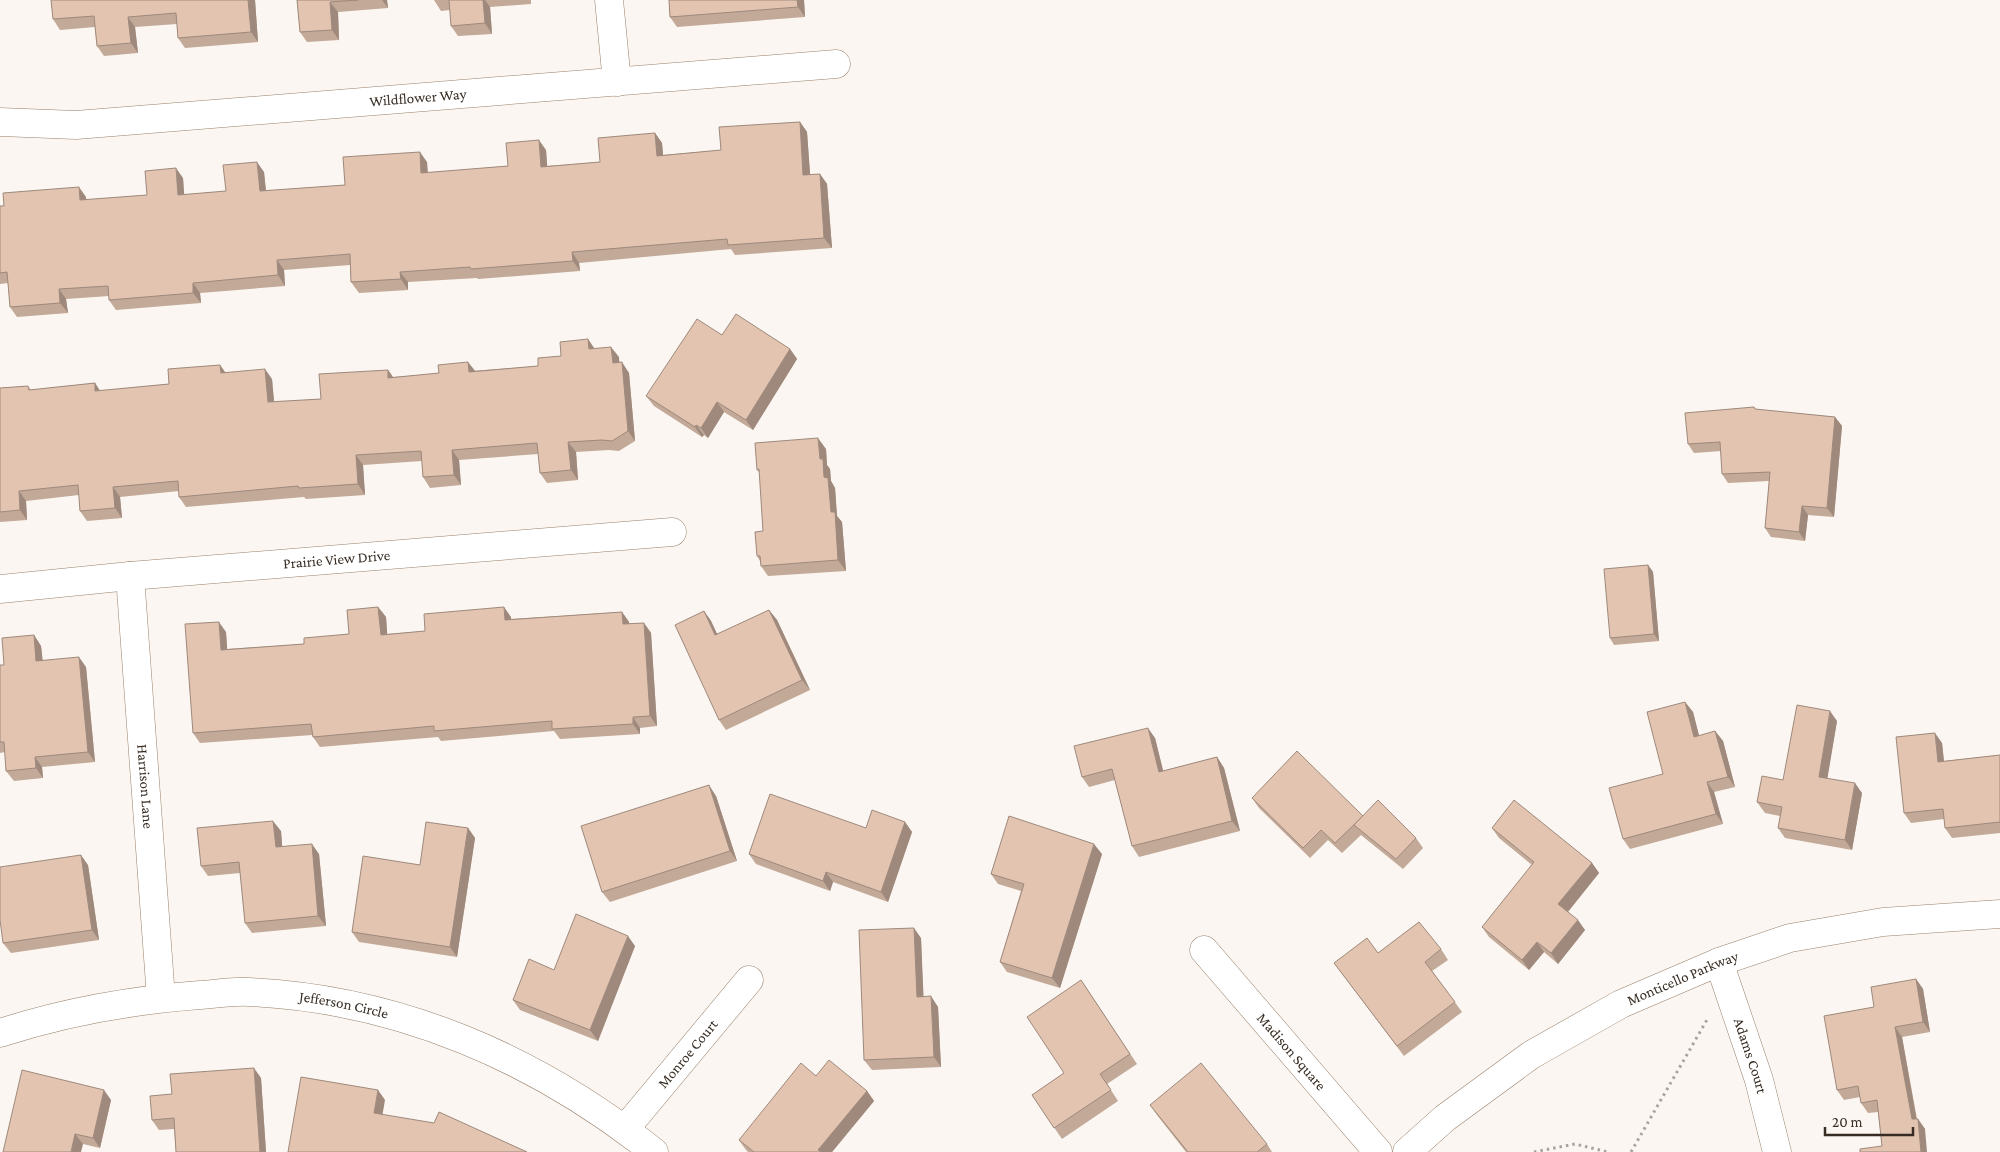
<svg xmlns="http://www.w3.org/2000/svg" width="2000" height="1152" viewBox="0 0 2000 1152" font-family="'Crimson Pro',serif">
<rect width="100%" height="100%" fill="#fbf6f1"/>
<g fill="none" stroke-linecap="round" stroke-linejoin="round">
<defs>
<g id="minor">
<polyline points="609,0 617,82"/>
<path id="s1" d="M0 122 76 125 836 64"/>
<path id="s2" d="M130 576 161 998"/>
<path id="s3" d="M0 589 130 576 672 532"/>
<path id="s4" d="M1204 950 1378 1152"/>
<path id="s5" d="M1719 962 1759 1080 1777 1152"/>
<path id="s6" d="M0 1033C65 1012 133 1000 200 995 216 994 233 991 249 992 400 999 537 1059 654 1152"/>
<path id="s7" d="M625 1129 749 980"/>
<path id="s8" d="M1407 1152 1445 1118 1531 1055 1621 1004 1719 962 1790 938 1883 922 2000 914"/>
</g>
</defs>
<use href="#minor" stroke="#99816c" stroke-width="29"/>
<g stroke="#aaa39d" stroke-width="3" stroke-dasharray="2.5 4" stroke-linecap="butt">
<polyline points="1534,1152 1575,1144 1608,1152"/>
<polyline points="1631,1152 1708,1018"/>
</g>
<use href="#minor" stroke="#fff" stroke-width="28"/>
</g>
<g fill="#c2a998">
<polygon points="51,0 255,0 258,42 185,48 178,38 177,24 135,27 138,53 104,56 97,46 95,27 60,30 53,19"/>
<polygon points="297,0 387,0 388,8 338,12 339,40 307,42 300,32"/>
<polygon points="434,0 531,0 531,4 490,7 492,34 458,36 451,26 450,10 441,11"/>
<polygon points="669,0 804,0 805,17 677,27 670,17"/>
<polygon points="800,122 807,132 810,175 820,174 827,184 832,248 735,255 731,249 579,263 580,271 478,279 477,278 408,282 408,290 359,293 351,282 350,265 284,270 285,286 200,293 201,303 116,310 109,300 109,296 66,299 68,313 17,317 10,307 8,283 0,284 0,206 86,197 86,200 147,195 183,178 184,195 226,191 264,172 266,191 345,185 427,162 428,173 508,166 546,150 547,166 600,162 655,133 662,143 663,155 721,150"/>
<polygon points="722,335 790,349 797,359 753,430 724,412 708,438 704,435 702,437 654,406 646,396"/>
<polygon points="588,339 595,349 619,357 619,363 629,373 635,441 619,451 609,450 576,452 578,480 547,483 540,473 538,454 459,460 461,485 430,488 423,477 422,461 363,465 365,495 306,499 304,497 186,507 179,497 179,491 120,497 122,518 87,521 80,511 79,495 26,501 27,520 0,522 0,388 28,386 31,390 95,383 100,391 169,384 220,365 225,372 272,379 274,402 321,399 388,370 393,377 538,366 561,356"/>
<polygon points="1754,407 1756,410 1835,417 1842,426 1834,517 1808,515 1805,541 1771,537 1765,528 1769,481 1728,483 1722,474 1721,451 1694,453 1688,444"/>
<polygon points="826,449 827,465 830,469 831,481 835,488 837,516 842,522 846,571 768,576 761,566 760,561 757,556 763,531 760,473 757,470"/>
<polygon points="1648,565 1653,572 1659,641 1614,645 1610,638"/>
<polygon points="378,607 386,617 387,634 425,631 511,617 511,619 622,612 629,622 629,624 644,623 651,633 657,726 640,728 640,734 560,739 554,731 441,741 438,737 320,747 313,737 312,735 200,743 193,733 226,632 227,649 304,644 349,634"/>
<polygon points="769,610 777,620 810,690 726,730 719,720 704,611 711,621 717,635"/>
<polygon points="34,635 41,646 42,660 86,667 95,762 42,767 43,778 14,781 6,771 5,752 0,753 0,665 4,665"/>
<polygon points="1685,702 1693,712 1699,736 1715,731 1723,741 1735,787 1714,792 1723,824 1630,849 1623,839 1663,774"/>
<polygon points="1837,721 1827,778 1862,793 1852,850 1785,838 1778,828 1780,816 1765,813 1757,802 1783,780"/>
<polygon points="1155,738 1163,771 1217,757 1224,768 1240,831 1139,857 1132,846 1115,780 1089,787 1082,777"/>
<polygon points="1942,743 1944,761 2000,755 2000,833 1952,838 1945,828 1944,819 1911,823 1904,813"/>
<polygon points="716,796 737,861 610,902 602,892"/>
<polygon points="1252,798 1363,816 1416,838 1423,848 1403,869 1361,835 1342,853 1328,840 1310,858 1259,808"/>
<polygon points="905,822 912,832 888,902 833,882 830,891 756,864 749,854 866,828"/>
<polygon points="468,828 475,838 457,957 359,942 352,932 420,865"/>
<polygon points="1492,828 1592,863 1599,873 1568,912 1585,930 1558,964 1544,952 1529,970 1489,937 1482,927 1532,865 1499,838"/>
<polygon points="281,831 282,846 319,854 326,926 252,933 245,923 240,873 208,876 201,866"/>
<polygon points="1102,854 1060,988 1007,972 1000,962 1021,891 998,884 991,874"/>
<polygon points="88,865 99,940 11,953 3,943"/>
<polygon points="921,938 923,997 938,1007 941,1067 872,1070 864,1060"/>
<polygon points="635,946 598,1041 520,1010 513,1000 554,970"/>
<polygon points="1441,949 1448,960 1432,971 1462,1012 1404,1056 1334,963 1378,953"/>
<polygon points="1916,979 1923,989 1930,1032 1902,1037 1917,1119 1918,1119 1925,1129 1882,1146 1878,1112 1868,1113 1861,1103 1860,1097 1844,1100 1837,1090 1874,1007"/>
<polygon points="1081,980 1137,1064 1107,1084 1118,1101 1062,1139 1032,1095 1064,1073"/>
<polygon points="816,1076 867,1091 874,1101 832,1152 748,1152 746,1150 739,1140"/>
<polygon points="261,1078 266,1152 176,1152 174,1129 159,1130 152,1120"/>
<polygon points="111,1100 100,1148 83,1144 3,1152"/>
<polygon points="1150,1105 1267,1144 1272,1152 1186,1152 1157,1115"/>
</g>
<g fill="#9e897c">
<polygon points="248,0 255,0 258,42 251,32"/>
<polygon points="382,0 387,0 388,8"/>
<polygon points="483,0 485,0 490,7 492,34 485,23"/>
<polygon points="797,0 804,0 805,17 798,7"/>
<polygon points="330,2 338,12 339,40 332,30"/>
<polygon points="128,17 135,27 138,53 131,43"/>
<polygon points="800,122 807,132 811,186 803,175"/>
<polygon points="655,133 662,143 664,166 657,156"/>
<polygon points="539,140 546,150 548,177 541,167"/>
<polygon points="420,152 427,162 428,184 421,173"/>
<polygon points="257,162 264,172 267,202 260,191"/>
<polygon points="176,168 183,178 185,206 178,195"/>
<polygon points="820,174 827,184 832,248 824,238"/>
<polygon points="79,187 86,197 87,210 80,200"/>
<polygon points="572,252 579,263 580,271 573,261"/>
<polygon points="277,260 284,270 285,286 278,275"/>
<polygon points="400,272 408,282 408,290 401,279"/>
<polygon points="193,283 200,293 201,303 193,293"/>
<polygon points="59,289 66,299 68,313 60,303"/>
<polygon points="588,339 595,350 589,349"/>
<polygon points="611,347 619,357 620,373 613,363"/>
<polygon points="790,349 797,359 753,430 746,420"/>
<polygon points="468,362 476,372 469,372"/>
<polygon points="622,362 629,373 635,441 628,431"/>
<polygon points="220,365 227,375 221,373"/>
<polygon points="265,369 272,379 275,413 268,402"/>
<polygon points="388,370 395,380 388,378"/>
<polygon points="95,383 102,394 95,391"/>
<polygon points="717,402 724,412 708,438 701,428"/>
<polygon points="1835,417 1842,426 1834,517 1827,508"/>
<polygon points="696,425 704,435 702,437 695,427"/>
<polygon points="818,438 826,449 827,465 830,469 831,481 835,488 837,516 842,522 846,571 838,560 831,512 820,459"/>
<polygon points="568,442 576,452 578,480 571,470"/>
<polygon points="452,450 459,460 461,485 454,475"/>
<polygon points="356,455 363,465 365,495 358,484"/>
<polygon points="113,487 120,497 122,518 115,508"/>
<polygon points="19,491 26,501 27,520 20,510"/>
<polygon points="1802,506 1808,515 1805,541 1799,532"/>
<polygon points="1648,565 1653,572 1659,641 1654,634"/>
<polygon points="378,607 386,617 388,645 381,635"/>
<polygon points="504,607 511,617 512,630 505,620"/>
<polygon points="769,610 777,620 810,690 802,680"/>
<polygon points="704,611 711,621 723,646 715,635"/>
<polygon points="622,612 629,622 630,634 623,624"/>
<polygon points="219,622 226,632 228,660 221,650"/>
<polygon points="644,623 651,633 657,726 650,716"/>
<polygon points="34,635 41,646 44,671 36,661"/>
<polygon points="79,657 86,667 95,762 88,752"/>
<polygon points="1685,702 1693,712 1702,747 1694,737"/>
<polygon points="1830,711 1837,721 1826,787 1819,777"/>
<polygon points="633,717 640,728 640,734 633,724"/>
<polygon points="1148,728 1155,738 1166,782 1159,772"/>
<polygon points="1715,731 1723,741 1735,787 1728,777"/>
<polygon points="1935,733 1942,743 1945,772 1938,762"/>
<polygon points="35,757 42,767 43,778 36,768"/>
<polygon points="1217,757 1224,768 1240,831 1232,821"/>
<polygon points="1707,782 1714,792 1723,824 1716,814"/>
<polygon points="1855,783 1862,793 1852,850 1845,840"/>
<polygon points="709,785 716,796 737,861 730,851"/>
<polygon points="273,821 281,831 283,857 276,847"/>
<polygon points="905,822 912,832 888,902 881,892"/>
<polygon points="468,828 475,838 457,957 450,947"/>
<polygon points="312,844 319,854 326,926 318,916"/>
<polygon points="1094,844 1102,854 1060,988 1052,978"/>
<polygon points="81,855 88,865 99,940 92,930"/>
<polygon points="1592,863 1599,873 1566,914 1558,904"/>
<polygon points="826,872 833,882 830,891 823,881"/>
<polygon points="1578,920 1585,930 1558,964 1551,953"/>
<polygon points="914,928 921,938 924,1007 917,997"/>
<polygon points="628,936 635,946 598,1041 590,1030"/>
<polygon points="1537,942 1544,952 1529,970 1522,960"/>
<polygon points="1916,979 1923,989 1930,1032 1923,1022"/>
<polygon points="931,996 938,1007 941,1067 934,1057"/>
<polygon points="1895,1027 1902,1037 1918,1128 1918,1119 1925,1129 1927,1152 1921,1152 1912,1119"/>
<polygon points="254,1068 261,1078 266,1152 260,1152"/>
<polygon points="104,1090 111,1100 100,1148 93,1138"/>
<polygon points="378,1090 385,1100 381,1123 374,1113"/>
<polygon points="867,1091 874,1101 832,1152 820,1152 818,1150"/>
<polygon points="75,1134 83,1144 81,1152 71,1152"/>
</g>
<g fill="#e2c4b1" stroke="#9e897c">
<polygon points="51,0 248,0 251,32 178,38 176,13 128,17 131,43 97,46 94,16 53,19"/>
<polygon points="297,0 358,0 330,2 332,30 300,32"/>
<polygon points="449,0 483,0 485,23 451,26"/>
<polygon points="669,0 797,0 798,7 670,17"/>
<polygon points="800,122 803,175 820,174 824,238 728,245 727,239 572,252 573,261 471,269 470,267 400,272 401,279 351,282 350,254 277,260 278,275 193,283 193,293 109,300 108,286 59,289 60,303 10,307 7,272 0,273 0,206 4,206 3,193 79,187 80,200 147,195 145,171 176,168 178,195 226,191 223,165 257,162 260,191 345,185 343,157 420,152 421,173 508,166 506,143 539,140 541,167 600,162 598,138 655,133 657,156 721,150 719,127"/>
<polygon points="736,314 790,349 746,420 717,402 701,428 696,425 695,427 646,396 697,319 722,335"/>
<polygon points="588,339 589,349 611,347 613,363 622,362 628,431 612,441 602,440 568,442 571,470 540,473 537,443 452,450 454,475 423,477 421,451 356,455 358,484 299,488 298,486 179,497 178,481 113,487 115,508 80,511 78,485 19,491 20,510 0,512 0,388 28,386 29,390 95,383 95,391 169,384 168,369 220,365 221,373 265,369 268,402 321,399 319,374 388,370 388,378 439,373 438,365 468,362 469,372 538,366 538,358 561,356 560,342"/>
<polygon points="1754,407 1755,409 1835,417 1827,508 1802,506 1799,532 1765,528 1770,472 1722,474 1720,442 1688,444 1685,413"/>
<polygon points="818,438 820,459 823,459 824,477 828,478 831,512 835,512 838,560 761,566 760,556 757,556 755,532 763,531 759,469 757,470 755,443"/>
<polygon points="1648,565 1654,634 1610,638 1604,569"/>
<polygon points="378,607 381,635 425,631 424,614 504,607 505,620 622,612 623,624 644,623 650,716 633,717 633,724 552,729 552,721 434,731 434,726 313,737 311,724 193,733 185,624 219,622 221,650 304,644 304,638 349,634 347,610"/>
<polygon points="769,610 802,680 719,720 675,625 704,611 715,635"/>
<polygon points="34,635 36,661 79,657 88,752 35,757 36,768 6,771 4,742 0,742 0,665 4,665 2,638"/>
<polygon points="1685,702 1694,737 1715,731 1728,777 1707,782 1716,814 1623,839 1609,788 1663,774 1647,712"/>
<polygon points="1797,705 1830,711 1819,777 1855,783 1845,840 1778,828 1782,807 1757,802 1762,776 1783,780"/>
<polygon points="1148,728 1159,772 1217,757 1232,821 1132,846 1112,769 1082,777 1074,746"/>
<polygon points="1935,733 1938,762 2000,755 2000,822 1945,828 1943,809 1904,813 1896,737"/>
<polygon points="1297,751 1363,816 1335,843 1321,830 1303,848 1252,798"/>
<polygon points="709,785 730,851 602,892 581,826"/>
<polygon points="770,794 866,828 872,810 905,822 881,892 826,872 823,881 749,854"/>
<polygon points="1378,800 1416,838 1396,859 1354,825"/>
<polygon points="1514,800 1592,863 1558,904 1578,920 1551,953 1537,942 1522,960 1482,927 1534,862 1492,828"/>
<polygon points="1009,816 1094,844 1052,978 1000,962 1024,884 991,874"/>
<polygon points="273,821 276,847 312,844 318,916 245,923 239,862 201,866 197,828"/>
<polygon points="426,822 468,828 450,947 352,932 363,856 420,865"/>
<polygon points="81,855 92,930 3,943 0,920 0,867"/>
<polygon points="576,914 628,936 590,1030 513,1000 529,959 554,970"/>
<polygon points="1419,922 1441,949 1425,962 1455,1002 1397,1046 1334,963 1367,938 1378,953"/>
<polygon points="914,928 917,997 931,996 934,1057 864,1060 859,930"/>
<polygon points="1916,979 1923,1022 1895,1027 1912,1119 1918,1119 1921,1152 1860,1152 1860,1149 1882,1146 1877,1100 1861,1103 1858,1086 1837,1090 1824,1016 1874,1007 1871,987"/>
<polygon points="1081,980 1130,1054 1100,1074 1111,1090 1054,1128 1032,1095 1064,1073 1027,1017"/>
<polygon points="829,1060 867,1091 818,1150 821,1152 754,1152 739,1140 801,1063 816,1076"/>
<polygon points="1201,1063 1267,1144 1257,1152 1188,1152 1150,1105"/>
<polygon points="254,1068 260,1152 176,1152 174,1118 152,1120 150,1096 172,1094 170,1074"/>
<polygon points="22,1070 104,1090 93,1138 75,1134 71,1152 3,1152"/>
<polygon points="301,1077 378,1090 374,1113 434,1123 439,1112 527,1152 288,1152"/>
</g>
<g text-anchor="middle" stroke-width="4" stroke-linejoin="round" paint-order="stroke">
<g font-size="15" fill="#372d24" stroke="#fbf6f1">
<text dy="5" stroke="none"><textPath href="#s1" startOffset="419">Wildflower Way</textPath></text>
<text dy="5" stroke="none"><textPath href="#s3" startOffset="338">Prairie View Drive</textPath></text>
<text dy="5" stroke="none"><textPath href="#s2" startOffset="211">Harrison Lane</textPath></text>
<text dy="5" stroke="none"><textPath href="#s8" startOffset="328">Monticello Parkway</textPath></text>
<text dy="5" stroke="none"><textPath href="#s6" startOffset="349">Jefferson Circle</textPath></text>
<text dy="5" stroke="none"><textPath href="#s4" startOffset="134">Madison Square</textPath></text>
<text dy="5" stroke="none"><textPath href="#s7" startOffset="98">Monroe Court</textPath></text>
<text dy="5" stroke="none"><textPath href="#s5" startOffset="99">Adams Court</textPath></text>
</g>
</g>
<path d="M1825 1127v8h88v-8" fill="none" stroke="#372d24" stroke-width="2.5"/>
<text x="1832" y="1127" font-size="15" fill="#372d24" stroke="#fbf6f1" stroke-width="4" paint-order="stroke">20 m</text>
</svg>
